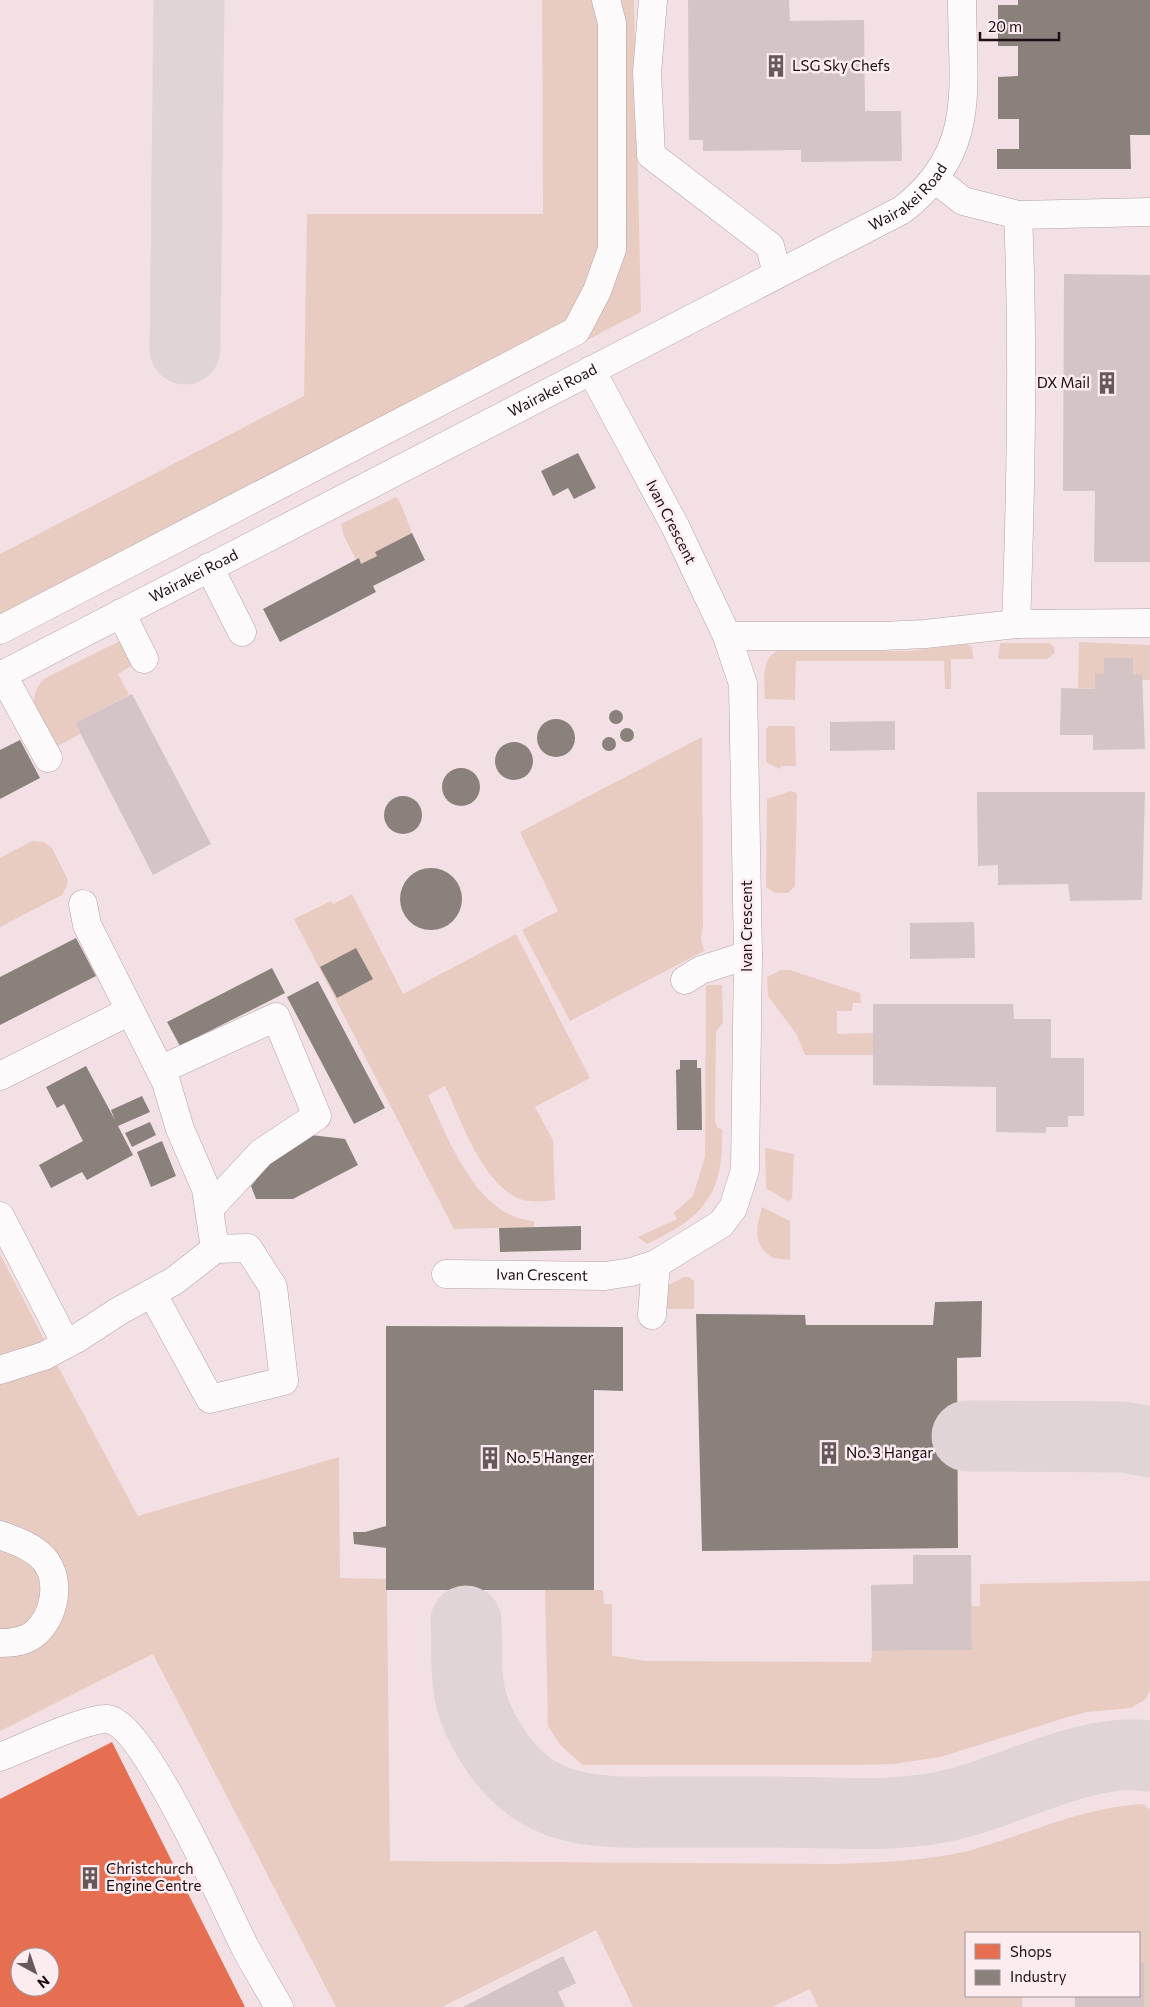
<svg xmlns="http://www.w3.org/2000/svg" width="1150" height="2007" viewBox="0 0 1150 2007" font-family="Commissioner,sans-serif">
<rect width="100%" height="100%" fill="#f3e0e4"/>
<g fill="#e9ccc1">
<polygon points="542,0 634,0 641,312 0,645 0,554 304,396 307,214 543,214"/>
<polygon points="396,497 401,504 412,533 375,552 377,556 361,564 359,559 356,560 344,536 341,524"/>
<path d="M118 642H121L133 665 118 674 129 695 75 723 80 734 52 749C41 724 22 702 44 679Z"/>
<polygon points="1079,642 1150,645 1150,680 1142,680 1141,675 1133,675 1133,658 1104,658 1104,674 1095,674 1095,689 1078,688"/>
<polygon points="1000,643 1049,643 1054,647 1055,653 1047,659 998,659"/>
<path d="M967 644 972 647 973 659H951V689H945L944 661H796L795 700 765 699C764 684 761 657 778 651H909Z"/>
<polygon points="769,726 795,726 796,766 781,766 780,769 766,762 766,729"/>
<polygon points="702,737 703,927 701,938 704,951 570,1021 522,930 558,911 520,832"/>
<polygon points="791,791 797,793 795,886 788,893 775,893 766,887 767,799"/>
<polygon points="32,841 44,842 52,848 68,880 67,886 62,895 0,927 0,858"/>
<path d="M352 894 403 994 516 934 590 1078 535 1107 553 1140 555 1200C543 1201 531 1203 520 1199 483 1185 461 1120 445 1086L428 1095C448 1138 477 1218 534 1221V1227L454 1229 294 919 331 901 333 904Z"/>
<polygon points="781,970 790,970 860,993 861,1003 853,1003 852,1011 837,1011 837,1034 873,1033 873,1055 805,1055 797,1035 768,996 767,977"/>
<path d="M706 985H722L723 1022 716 1032 715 1122 718 1128 722 1129C724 1194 705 1217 647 1244L638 1237 677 1219 674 1213 693 1196 705 1157Z"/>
<polygon points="765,1148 794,1154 792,1199 787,1201 766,1188"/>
<path d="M762 1207 790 1221V1260L773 1258C752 1245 756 1228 762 1207Z"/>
<polygon points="0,1254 48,1347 0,1361"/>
<polygon points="684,1277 689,1277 694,1281 694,1309 662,1309 666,1286"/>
<path d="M55 1361 138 1516 339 1457 340 1578 386 1579 387 1590 390 1861 839 1864C882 1862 926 1861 968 1851 1027 1835 1081 1807 1144 1804L1150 1810V2007H1144V1963H1139V1933H966V1996H1022V2007H818L810 1989 772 2007H633L596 1930 442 2007H336L153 1654 0 1731V1382Z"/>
<path d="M1150 1581V1690L1146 1699 1131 1708 1087 1712 1068 1717 940 1757 893 1764 859 1765H583L561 1746 548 1726 545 1590H603L604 1604H612V1656C624 1656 634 1660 647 1661L871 1662 872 1651 972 1650 971 1606H980V1584Z"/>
</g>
<path fill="#e76f51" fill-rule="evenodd" d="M112 1742 245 2007H0V1799ZM20 1957H50V1987H20Z"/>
<g fill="#8a817c">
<polygon points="1018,0 1150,0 1150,135 1130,135 1131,169 997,169 997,149 1019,149 1019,119 998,119 998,77 1018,76 1018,46 998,46 998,5 1018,5"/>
<polygon points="578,453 596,488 574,499 568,488 553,496 541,471"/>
<polygon points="412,533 425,560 373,586 376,592 280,642 263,609 359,558 361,564 377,556 375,552"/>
<circle cx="616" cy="717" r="7"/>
<circle cx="556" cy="738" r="19"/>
<circle cx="627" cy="735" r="7"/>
<circle cx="609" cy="744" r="7"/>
<polygon points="20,740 40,778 0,799 0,750"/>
<circle cx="514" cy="761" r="19"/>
<circle cx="461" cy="787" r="19"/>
<circle cx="403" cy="815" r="19"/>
<circle cx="431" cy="899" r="31"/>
<polygon points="76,938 96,976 0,1025 0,977"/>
<polygon points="356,948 373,979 337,998 320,967"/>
<polygon points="272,968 285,993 180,1046 167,1022"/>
<polygon points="318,981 385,1108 354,1124 287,997"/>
<polygon points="680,1060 697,1060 697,1068 701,1068 702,1130 677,1130 676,1070 680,1069"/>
<polygon points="86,1066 115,1120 111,1110 142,1096 150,1112 118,1126 133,1155 87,1180 82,1172 51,1188 39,1165 83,1141 64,1104 57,1108 46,1087"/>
<polygon points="150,1122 156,1135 132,1147 125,1133"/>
<polygon points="311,1135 345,1139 358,1165 293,1199 256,1199 251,1186 274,1158"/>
<polygon points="162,1141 176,1176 151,1187 137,1152"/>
<polygon points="581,1226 581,1250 500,1252 499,1228"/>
<polygon points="982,1301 981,1357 957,1358 958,1548 702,1551 696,1314 805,1315 806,1325 933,1325 935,1302"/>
<polygon points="386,1326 623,1327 623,1391 594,1390 594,1590 386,1590 386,1548 354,1544 353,1532 365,1532 386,1526"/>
</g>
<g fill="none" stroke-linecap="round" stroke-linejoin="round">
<g stroke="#e0d4d7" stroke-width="71">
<polyline points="185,349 189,0"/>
<polyline points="967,1436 1124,1437 1150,1442"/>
<path d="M466 1621C467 1645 465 1671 470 1695 474 1715 484 1733 496 1751 537 1812 592 1813 659 1812 692 1812 725 1812 758 1812 824 1811 891 1820 955 1804 1010 1790 1064 1760 1121 1755 1131 1754 1141 1755 1150 1756"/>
</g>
</g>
<g fill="#d5c4c5">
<polygon points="688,0 789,0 790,21 864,20 865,111 901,111 902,161 801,162 801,150 703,151 703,140 689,140"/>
<polygon points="1064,274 1150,275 1150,562 1094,562 1095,491 1063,491"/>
<polygon points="1104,658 1133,658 1133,675 1142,674 1145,749 1093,750 1093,735 1060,735 1061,688 1095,689 1095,673 1104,674"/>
<polygon points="132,694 211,844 153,875 75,723"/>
<polygon points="895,721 895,750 830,751 830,722"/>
<polygon points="977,792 1145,792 1142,900 1070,901 1068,884 998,885 998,865 978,866"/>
<polygon points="974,922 975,958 910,959 910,923"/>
<polygon points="873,1004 1013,1004 1014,1019 1051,1019 1051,1058 1084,1058 1084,1116 1068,1116 1068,1127 1046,1127 1046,1133 996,1132 996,1087 873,1085"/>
<polygon points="913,1555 971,1555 972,1650 872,1651 871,1585 913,1584"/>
<polygon points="563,1956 576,1983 558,1992 565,2007 463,2007"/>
<polygon points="1139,1963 1144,1963 1144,2007 1075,2007 1075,1996 1139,1996"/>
</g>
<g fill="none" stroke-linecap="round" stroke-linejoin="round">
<defs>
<g id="minor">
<polyline points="653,0 647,73 651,155 770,246 777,274"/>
<polyline points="935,179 963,201 1018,215"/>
<polyline points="209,567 242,632"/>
<polyline points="121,613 144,659"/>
<path d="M1016 624C1021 488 1024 351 1018 215L1150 212"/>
<polyline points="0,630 576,331 597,291 612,249 612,23 606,0"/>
<polyline points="727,636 882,636 925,634 1016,624 1150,623"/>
<polyline points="2,674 48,758"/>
<path id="s1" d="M0 676 902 210C979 151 962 86 962 0"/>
<polyline points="685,980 701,970 748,955"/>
<polyline points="160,1070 276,1017 317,1116 261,1153 210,1208"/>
<polyline points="0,1076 130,1011"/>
<polyline points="0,1216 66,1344"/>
<path id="s2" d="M446 1274 605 1276 631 1272 656 1264 721 1224 733 1208 745 1170 748 955 743 684 727 636 675 526 591 370"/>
<polyline points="152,1293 210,1399 284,1381 273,1287 248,1248 215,1249"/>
<polyline points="652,1315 656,1264"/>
<polyline points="0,1370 44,1356 76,1339 119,1311 174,1281 215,1249 206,1189 180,1129 166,1082 87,925 83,904"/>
<path d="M0 1535C16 1541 32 1546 44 1559 62 1580 55 1618 33 1635 23 1642 12 1643 0 1643"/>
<path d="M0 1757C24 1748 85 1718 107 1719 144 1722 226 1910 245 1947 256 1968 268 1987 279 2007"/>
</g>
</defs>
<use href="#minor" stroke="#b3a4a8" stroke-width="29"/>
<use href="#minor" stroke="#fdfafb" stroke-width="28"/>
</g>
<defs>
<symbol id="building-bare" viewBox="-9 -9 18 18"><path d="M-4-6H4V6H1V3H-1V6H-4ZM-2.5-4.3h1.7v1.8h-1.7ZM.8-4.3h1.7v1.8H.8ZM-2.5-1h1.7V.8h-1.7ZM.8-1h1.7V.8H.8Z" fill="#67585c" stroke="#fcebef" stroke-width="2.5" paint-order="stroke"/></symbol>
</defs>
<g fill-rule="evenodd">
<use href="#building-bare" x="760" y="50" width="32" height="32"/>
<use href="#building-bare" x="1091" y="367" width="32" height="32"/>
<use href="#building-bare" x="813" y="1437" width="32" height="32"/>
<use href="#building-bare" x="474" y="1442" width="32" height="32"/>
<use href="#building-bare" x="74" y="1862" width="32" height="32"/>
</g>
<g text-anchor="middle" stroke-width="5" stroke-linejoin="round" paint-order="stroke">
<g font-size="15" fill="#1c0e12" stroke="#fcebef" text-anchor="start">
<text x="792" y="71">LSG Sky Chefs</text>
<text x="1090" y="388" text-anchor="end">DX Mail</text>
<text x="846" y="1458">No. 3 Hangar</text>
<text x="506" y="1463">No. 5 Hanger</text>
<text x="106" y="1874">Christchurch<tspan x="106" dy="17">Engine Centre</tspan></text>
</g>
<g font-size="15" fill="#1c0e12" stroke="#fcebef">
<text dy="5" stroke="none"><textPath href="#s1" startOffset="1028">Wairakei Road</textPath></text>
<text dy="5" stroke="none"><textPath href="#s1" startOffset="622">Wairakei Road</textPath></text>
<text transform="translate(671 522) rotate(63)" y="5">Ivan Crescent</text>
<text dy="5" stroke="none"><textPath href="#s1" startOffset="218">Wairakei Road</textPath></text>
<text transform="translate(747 926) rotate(-90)" y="5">Ivan Crescent</text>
<text dy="5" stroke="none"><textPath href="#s2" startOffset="96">Ivan Crescent</textPath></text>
</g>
</g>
<rect x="965" y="1932" width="175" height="65" fill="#fcebef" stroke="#a29397"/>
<rect x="975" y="1944" width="25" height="15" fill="#e76f51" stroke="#a29397"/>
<text x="1010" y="1957" font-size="15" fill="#1c0e12">Shops</text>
<rect x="975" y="1970" width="25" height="15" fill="#8a817c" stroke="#a29397"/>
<text x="1010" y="1982" font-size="15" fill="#1c0e12">Industry</text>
<g transform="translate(35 1972) rotate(140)"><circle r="24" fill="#fcebef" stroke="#a29397"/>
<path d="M0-4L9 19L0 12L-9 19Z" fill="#67585c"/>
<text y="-8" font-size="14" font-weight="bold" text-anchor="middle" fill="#1c0e12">N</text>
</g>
<path d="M980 32v8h79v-8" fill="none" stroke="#1c0e12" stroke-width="2.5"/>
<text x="988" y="32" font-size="15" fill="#1c0e12" stroke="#fcebef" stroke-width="4" paint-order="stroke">20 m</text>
</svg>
